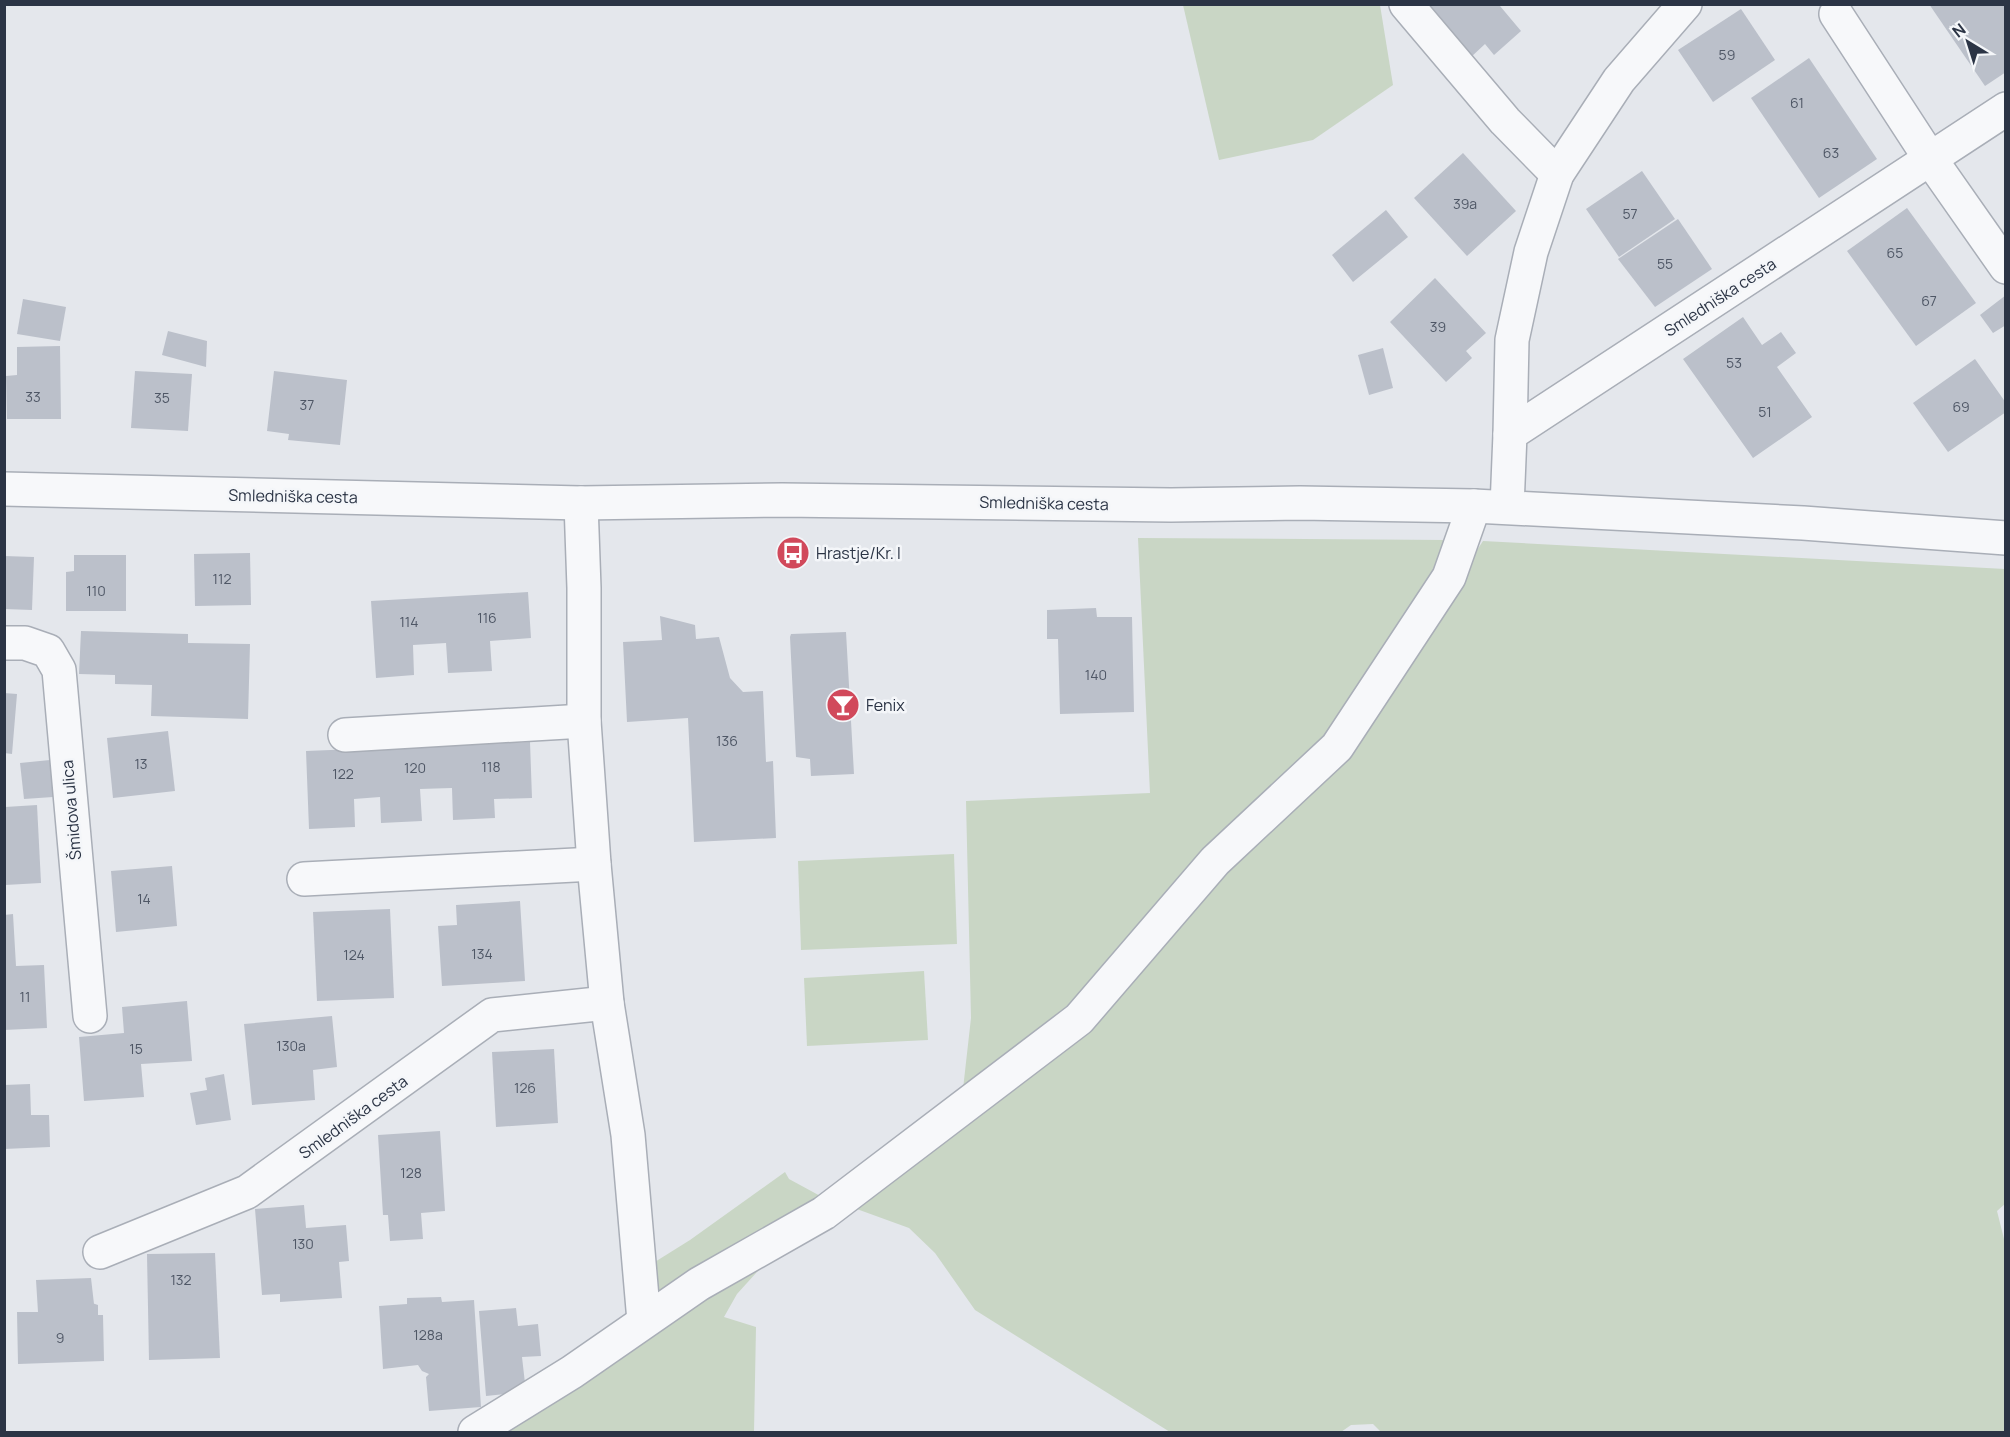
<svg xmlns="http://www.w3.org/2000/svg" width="2010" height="1437" viewBox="0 0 2010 1437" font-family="Manrope,sans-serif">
<rect width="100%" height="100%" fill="#e4e7ec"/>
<g fill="#c9d6c5">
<polygon points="1183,5 1380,5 1393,85 1313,140 1219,160"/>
<polygon points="1138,538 1447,540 1443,566 1331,741 1088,997 963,1089 971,1018 966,801 1150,793"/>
<polygon points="1483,541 2005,569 2006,1203 1997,1211 2006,1247 2005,1432 1381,1432 1373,1424 1351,1425 1341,1432 1170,1432 975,1310 935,1253 909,1228 854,1208 1171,923 1343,753"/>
<polygon points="954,854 957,944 801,950 798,861"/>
<polygon points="924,971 928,1040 807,1046 804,978"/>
<polygon points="785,1172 789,1179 824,1198 737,1294 724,1317 756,1327 754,1432 499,1432 638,1330 650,1265 690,1240"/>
</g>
<g fill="#bbc0ca">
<polygon points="1424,4 1502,4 1500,6 1521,31 1494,55 1485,44 1471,57"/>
<polygon points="1929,4 2006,4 2006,72 1985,86"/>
<polygon points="1741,9 1775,60 1713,102 1678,50"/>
<polygon points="1809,58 1877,159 1819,198 1751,98"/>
<polygon points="1463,153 1516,211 1467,256 1414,198"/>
<polygon points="1642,171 1675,219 1619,257 1586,209"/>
<polygon points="1907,208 1976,303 1916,346 1847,251"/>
<polygon points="1386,210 1408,237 1353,282 1332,255"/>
<polygon points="1678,219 1712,269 1655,307 1618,259"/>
<polygon points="1435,278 1486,333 1466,351 1472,358 1446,382 1390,322"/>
<polygon points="2006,295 2006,325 1993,333 1980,315"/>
<polygon points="23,299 66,307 60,341 17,334"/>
<polygon points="1743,317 1762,345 1781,332 1796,353 1777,367 1812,417 1753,458 1683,359"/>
<polygon points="168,331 207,341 206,367 162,355"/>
<polygon points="60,346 61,419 7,419 6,376 17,375 17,347"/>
<polygon points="1383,348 1393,388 1369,395 1358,355"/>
<polygon points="1975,359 2006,403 2006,412 1948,452 1913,403"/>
<polygon points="135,371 192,374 188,431 131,428"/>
<polygon points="274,371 347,380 340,445 288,440 289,434 267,431"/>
<polygon points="250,553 251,605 195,606 194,554"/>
<polygon points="74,555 126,555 126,611 66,611 66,572 74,571"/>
<polygon points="4,556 34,557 32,610 4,609"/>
<polygon points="528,592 531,638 490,641 492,671 448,673 446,643 413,645 414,675 376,678 371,601"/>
<polygon points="1096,608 1097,617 1132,617 1134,712 1060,714 1058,639 1047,639 1047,610"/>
<polygon points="660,616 695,625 696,639 719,637 730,678 743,692 763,691 766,762 773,761 776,838 694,842 688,718 627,722 623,642 662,640"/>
<polygon points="81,631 188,634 188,643 250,644 248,719 151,716 152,685 115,684 115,675 79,674"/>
<polygon points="846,632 854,774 811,776 810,759 796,757 790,637 791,634"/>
<polygon points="4,693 17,694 12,754 4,753"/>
<polygon points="168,731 175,791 113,798 107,738"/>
<polygon points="530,742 532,798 494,799 495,818 453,820 452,788 420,789 422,821 381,823 380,797 354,799 355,827 309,829 306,751"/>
<polygon points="50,760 53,797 24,799 20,763"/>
<polygon points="37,805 41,883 5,885 5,807"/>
<polygon points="172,866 177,926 116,932 111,871"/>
<polygon points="520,901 525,981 442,986 438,926 457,925 456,905"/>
<polygon points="390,909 394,998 317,1001 313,912"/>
<polygon points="13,914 16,966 44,965 47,1028 4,1030 4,915"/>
<polygon points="187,1001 192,1061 141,1064 144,1097 84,1101 79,1037 124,1033 122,1007"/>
<polygon points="332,1016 337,1067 313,1070 315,1100 252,1105 244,1024"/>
<polygon points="554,1049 558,1123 496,1127 492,1052"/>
<polygon points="224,1074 231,1120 196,1125 190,1093 207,1090 205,1078"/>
<polygon points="30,1084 31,1115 49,1115 50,1147 4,1149 4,1085"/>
<polygon points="440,1131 445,1211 421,1213 423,1239 390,1241 388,1215 383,1215 378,1135"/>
<polygon points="304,1205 306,1228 346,1225 349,1261 339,1262 342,1298 280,1302 280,1294 262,1295 255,1209"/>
<polygon points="215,1253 220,1358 149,1360 147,1254"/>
<polygon points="91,1278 94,1304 92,1303 98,1305 98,1315 103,1315 104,1361 18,1364 17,1312 38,1312 36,1280"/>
<polygon points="441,1297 442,1302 474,1300 481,1407 429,1411 426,1377 429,1374 422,1371 418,1365 383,1369 379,1306 407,1304 407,1298"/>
<polygon points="516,1308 518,1326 538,1324 541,1356 522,1357 526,1392 486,1396 479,1311"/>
</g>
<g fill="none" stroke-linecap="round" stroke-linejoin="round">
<defs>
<g id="minor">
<polyline points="1406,4 1505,121 1557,174"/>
<polyline points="1836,14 1931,160 2006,267"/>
<polyline points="1510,434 1512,340 1531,252 1557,174 1619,80 1685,4"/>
<polyline points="581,503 584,588 584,721 594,864 607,1003 628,1135 644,1321"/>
<polyline points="1507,507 1510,434 2006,109"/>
<polyline points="4,643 25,643 48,651 59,670 90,1016"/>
<polyline points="345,735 584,721"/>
<polyline points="304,879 594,864"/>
<polyline points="100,1252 247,1192 492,1015 607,1003"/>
<polyline points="475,1432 572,1372 699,1284 824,1213 1079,1019 1215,861 1337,747 1449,577 1474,506"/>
</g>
<polyline id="tertiary" points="4,489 581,503 782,500 1171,505 1300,503 1474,506 1803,523 2006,538"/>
</defs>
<use href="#minor" stroke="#a9aeb7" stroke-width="36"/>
<use href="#tertiary" stroke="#a9aeb7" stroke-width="36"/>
<use href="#minor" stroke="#f7f8fa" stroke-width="33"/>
<use href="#tertiary" stroke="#f7f8fa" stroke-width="33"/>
</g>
<defs>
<symbol id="bus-disc" viewBox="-11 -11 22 22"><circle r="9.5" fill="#d1495b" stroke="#f4f6f9"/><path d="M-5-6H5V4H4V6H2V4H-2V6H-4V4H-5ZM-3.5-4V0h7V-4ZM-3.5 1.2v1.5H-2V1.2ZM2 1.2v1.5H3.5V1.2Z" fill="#fff"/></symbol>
<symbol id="bar-disc" viewBox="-11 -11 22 22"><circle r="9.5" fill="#d1495b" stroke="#f4f6f9"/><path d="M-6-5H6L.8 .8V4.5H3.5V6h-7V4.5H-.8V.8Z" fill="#fff"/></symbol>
</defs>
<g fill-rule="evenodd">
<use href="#bus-disc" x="774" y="534" width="38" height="38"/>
<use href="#bar-disc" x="824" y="686" width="38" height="38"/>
</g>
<g text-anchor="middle" stroke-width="5" stroke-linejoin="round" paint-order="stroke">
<g font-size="14" fill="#4f5766">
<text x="1727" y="60">59</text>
<text x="1797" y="108">61</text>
<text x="1831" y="158">63</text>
<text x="1465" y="209">39a</text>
<text x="1630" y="219">57</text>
<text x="1895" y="258">65</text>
<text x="1665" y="269">55</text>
<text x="1929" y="306">67</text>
<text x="1438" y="332">39</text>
<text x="1734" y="368">53</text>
<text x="33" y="402">33</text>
<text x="162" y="403">35</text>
<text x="307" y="410">37</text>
<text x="1961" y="412">69</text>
<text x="1765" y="417">51</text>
<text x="222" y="584">112</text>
<text x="96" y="596">110</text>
<text x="487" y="623">116</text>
<text x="409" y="627">114</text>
<text x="1096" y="680">140</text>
<text x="727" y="746">136</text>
<text x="141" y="769">13</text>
<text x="491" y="772">118</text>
<text x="415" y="773">120</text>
<text x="343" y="779">122</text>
<text x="144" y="904">14</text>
<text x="482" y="959">134</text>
<text x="354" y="960">124</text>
<text x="25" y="1002">11</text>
<text x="291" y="1051">130a</text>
<text x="136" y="1054">15</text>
<text x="525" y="1093">126</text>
<text x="411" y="1178">128</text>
<text x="303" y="1249">130</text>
<text x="181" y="1285">132</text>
<text x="428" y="1340">128a</text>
<text x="60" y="1343">9</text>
</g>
<g font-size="16" fill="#2b3445" stroke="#f4f6f9">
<text transform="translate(1720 297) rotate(-33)" y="6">Smledniška cesta</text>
<text transform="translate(293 496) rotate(1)" y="6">Smledniška cesta</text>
<text transform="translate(1044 503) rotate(1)" y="6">Smledniška cesta</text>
<text transform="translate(71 810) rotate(-95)" y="6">Šmidova ulica</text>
<text transform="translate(353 1117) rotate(-36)" y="6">Smledniška cesta</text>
</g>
<g font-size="16" fill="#2b3445" stroke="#f4f6f9" text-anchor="start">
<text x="816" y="559">Hrastje/Kr. I</text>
<text x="866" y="711">Fenix</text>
</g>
</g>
<rect width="2010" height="1437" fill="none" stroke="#2b3445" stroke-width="12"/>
<g transform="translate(1968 42) rotate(322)" stroke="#f4f6f9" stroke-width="4.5" paint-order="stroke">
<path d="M0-4.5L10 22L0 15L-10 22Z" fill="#2b3445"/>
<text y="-9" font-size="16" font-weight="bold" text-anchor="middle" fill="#2b3445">N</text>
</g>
</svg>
